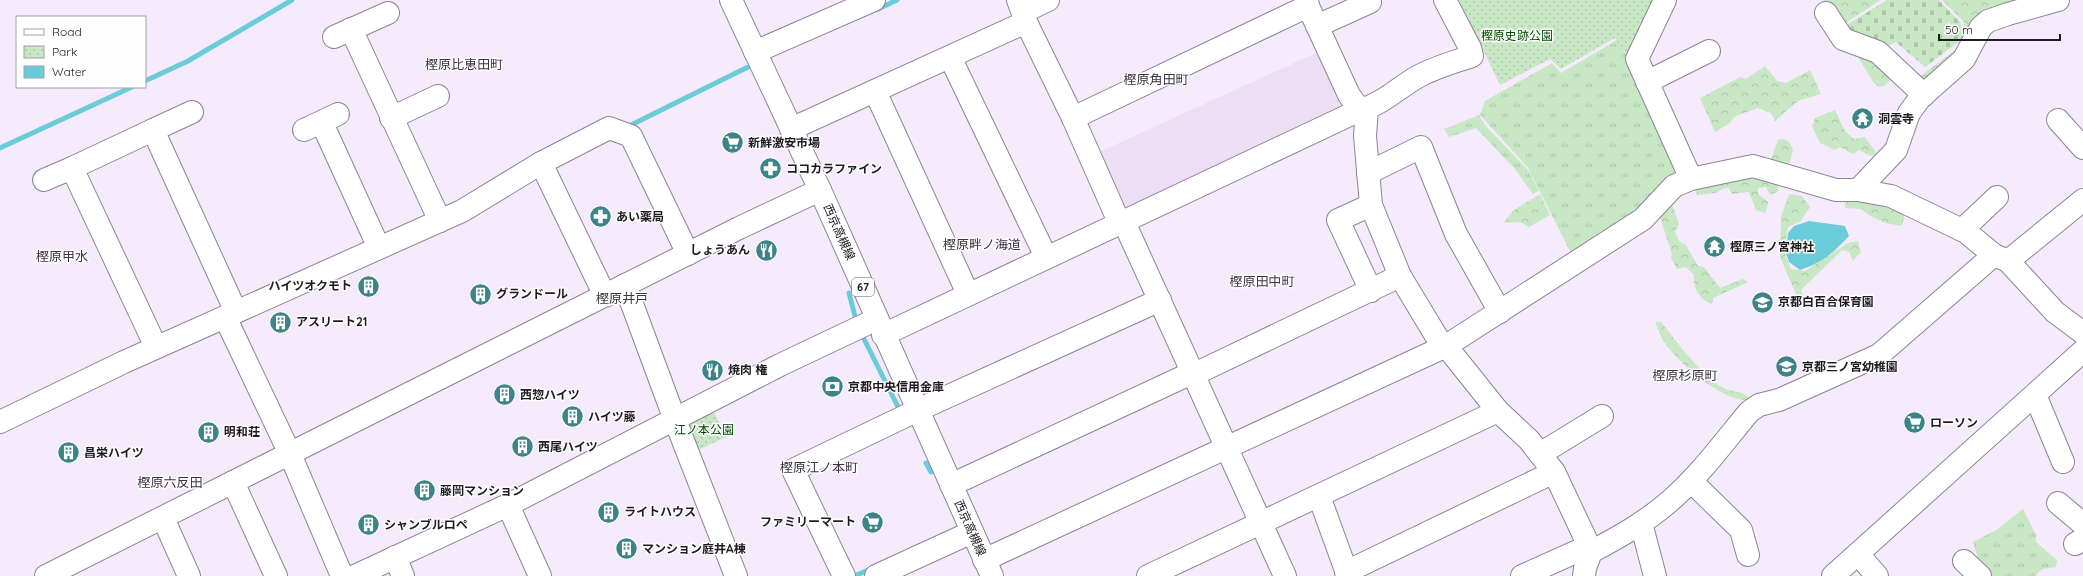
<svg xmlns="http://www.w3.org/2000/svg" width="2083" height="576" viewBox="0 0 2083 576" font-family="Quicksand,'Noto Sans JP',sans-serif">
<defs>
<pattern id="grass-tufts" width="24" height="20" patternUnits="userSpaceOnUse"><rect width="24" height="20" fill="#c7e7c5"/><path d="M3 7l-1-3M5 7V3M7 7l1-3M15 17l-1-3M17 17v-4M19 17l1-3" fill="none" stroke="#aac6a9"/></pattern>
<pattern id="forest-crowns" width="20" height="18" patternUnits="userSpaceOnUse"><rect width="20" height="18" fill="#c7e7c5"/><path d="M2 6a3 3 0 1 1 6 0M12 15a3 3 0 1 1 6 0" fill="none" stroke="#aac6a9"/></pattern>
<pattern id="cemetery-stones" width="16" height="16" patternUnits="userSpaceOnUse"><rect width="16" height="16" fill="#c7e7c5"/><path d="M2 7V4a2 2 0 0 1 4 0v3zM10 15v-3a2 2 0 0 1 4 0v3z" fill="#aac6a9"/></pattern>
<pattern id="park-dots" width="8" height="8" patternUnits="userSpaceOnUse"><rect width="8" height="8" fill="#c7e7c5"/><path d="M2 2h.1M6 6h.1" fill="none" stroke="#aac6a9" stroke-width="1.8" stroke-linecap="round"/></pattern>
</defs>
<rect width="100%" height="100%" fill="#f6ebfd"/>
<polygon fill="#eddef6" points="1318,52 1342,101 1338,112 1127,211 1121,209 1095,154"/>
<g fill="url(#grass-tufts)">
<polygon points="1617,40 1631,62 1681,171 1644,210 1572,255 1528,168 1480,115 1485,101 1552,63 1561,73"/>
<polygon points="1479,115 1485,125 1528,170 1539,191 1533,194 1514,168 1476,128 1449,137 1444,129"/>
<polygon points="2023,509 2036,535 2036,542 2057,560 2056,567 2042,569 2035,576 1991,576 1978,559 1973,542 1998,529"/>
</g>
<g fill="url(#forest-crowns)">
<polygon points="1823,0 1881,0 1841,26"/>
<polygon points="1942,0 2031,0 1966,39 1964,22"/>
<polygon points="1963,44 1927,87 1918,78"/>
<polygon points="1855,52 1892,70 1891,80 1884,86 1879,87 1873,82"/>
<polygon points="1765,66 1777,81 1786,83 1810,70 1821,94 1798,101 1775,121 1771,113 1758,108 1736,116 1727,125 1715,132 1700,98 1740,77 1746,79"/>
<polygon points="1835,110 1845,131 1854,139 1865,137 1877,154 1871,156 1859,150 1853,154 1840,147 1835,150 1820,143 1812,126 1815,118"/>
<polygon points="1783,139 1789,142 1793,149 1790,162 1785,167 1777,165 1771,159 1778,140"/>
<polygon points="1752,175 1777,181 1779,191 1770,195 1766,187 1758,188 1758,194 1768,202 1766,213 1756,210 1749,192 1732,194 1728,187 1715,193 1697,195 1695,187"/>
<polygon points="1540,194 1550,215 1529,227 1520,222 1503,223 1514,210"/>
<polygon points="1789,194 1802,196 1810,207 1801,221 1788,227 1784,251 1791,269 1805,271 1848,243 1858,241 1861,252 1853,261 1849,252 1842,250 1801,290 1804,300 1799,301 1780,257 1781,217"/>
<polygon points="1844,196 1879,205 1905,213 1902,226 1886,223 1870,216 1861,209 1845,208"/>
<path d="M1672 204 1679 224 1675 232 1679 241 1686 245 1698 266 1704 267 1720 288 1743 279 1748 282 1713 298 1712 304C1700 300 1692 288 1694 275L1686 267 1677 269 1671 258 1672 254 1658 211Z"/>
<path d="M1655 322H1661L1683 350 1709 379 1725 389 1742 393 1753 400C1723 404 1680 364 1664 342 1660 336 1658 328 1655 322Z"/>
</g>
<polygon fill="url(#cemetery-stones)" points="1887,0 1939,0 1960,22 1964,38 1925,67 1896,42 1885,48 1843,27"/>
<g fill="url(#park-dots)">
<polygon points="1459,0 1659,0 1630,59 1615,38 1561,69 1550,59 1500,85"/>
<polygon points="712,408 726,437 696,451 684,424"/>
</g>
<path fill="#6accd9" d="M1809 221 1845 226 1849 236C1832 254 1823 262 1800 270L1789 262 1786 253 1788 233 1794 226Z"/>
<g fill="none" stroke-linecap="round" stroke-linejoin="round">
<g stroke="#6accd9" stroke-width="5">
<polyline points="878,9 897,0"/>
<polyline points="145,81 188,61 292,0"/>
<polyline points="627,127 748,67"/>
<polyline points="0,148 132,87"/>
<polyline points="849,293 857,324"/>
<polyline points="861,333 900,411"/>
<polyline points="926,463 931,472"/>
<polyline points="854,576 873,568"/>
</g>
<defs>
<g id="minor">
<polyline points="1018,0 1026,22 1073,118 1119,222"/>
<polyline points="1307,0 1308,6 1349,95 1360,110"/>
<polyline points="1665,0 1637,59 1691,179"/>
<polyline points="1023,12 1048,0"/>
<polyline points="1826,13 1843,39 1878,52 1924,95"/>
<polyline points="1317,26 1370,2"/>
<polyline points="351,29 440,221"/>
<polyline points="334,37 388,13"/>
<polyline points="755,52 874,0"/>
<polyline points="950,57 1046,257"/>
<polyline points="1647,82 1709,51"/>
<polyline points="875,91 968,294"/>
<polyline points="1367,108 1365,136 1371,205 1400,276 1438,339 1446,346 1498,411 1529,440 1554,472 1589,546 1591,552"/>
<polyline points="391,118 438,96"/>
<polyline points="1073,118 1308,6"/>
<polyline points="2058,120 2083,148"/>
<polyline points="322,123 379,248"/>
<polyline points="791,129 1026,22"/>
<polyline points="153,130 192,112"/>
<polyline points="304,130 338,114"/>
<polyline points="541,163 605,296"/>
<polyline points="1368,173 1421,147 1456,234 1500,312"/>
<polyline points="44,180 72,168"/>
<polyline points="1858,190 1896,150 1909,113 1920,98 1964,59 1981,27 1988,21 2008,14 2058,0"/>
<polyline points="1371,205 1338,220 1371,291"/>
<polyline points="1123,220 1285,576"/>
<polyline points="1962,230 1997,197"/>
<polyline points="2008,261 2083,200"/>
<polyline points="625,285 675,420 736,576"/>
<polyline points="225,317 290,454 342,576"/>
<path d="M883 335 1360 110C1383 104 1399 87 1419 76 1436 67 1454 62 1472 56L1470 48 1445 0"/>
<polyline points="156,347 72,168 153,130 236,312"/>
<polyline points="2035,395 2063,462"/>
<polyline points="0,422 124,362 462,211 541,163 609,128 631,136 688,254"/>
<polyline points="1540,454 1602,416"/>
<polyline points="1691,481 1741,530 1748,555"/>
<polyline points="233,482 276,576"/>
<polyline points="951,485 1183,377 1201,371 1400,276"/>
<polyline points="1319,496 1348,576"/>
<polyline points="2058,503 2083,524"/>
<polyline points="508,505 540,576"/>
<polyline points="163,518 189,576"/>
<polyline points="1641,523 1655,576"/>
<polyline points="2075,544 2083,539"/>
<polyline points="1858,554 1877,576"/>
<polyline points="395,557 403,576"/>
<polyline points="984,560 1446,346 1643,219 1674,186 1691,179 1753,166 1836,190 1858,190 1891,196 1966,232 1994,255 2008,261 2055,312 2083,333"/>
<polyline points="1964,561 1980,576"/>
<polyline points="1346,572 1554,472"/>
<polyline points="46,576 739,228 820,190"/>
<polyline points="355,576 508,505 780,365 877,319"/>
<polyline points="844,576 793,470 918,410 1160,300"/>
<polyline points="876,576 972,532"/>
<polyline points="1148,576 1498,411"/>
<polyline points="1522,576 1589,546"/>
<path d="M1584 576 1585 568 1591 552C1619 537 1646 522 1670 501 1700 475 1724 442 1749 412L1759 405 1779 400 1879 355 1994 255"/>
<polyline points="1833,576 2083,351"/>
</g>
<polyline id="major" points="731,0 820,190 992,576"/>
</defs>
<use href="#minor" stroke="#8e8494" stroke-width="24"/>
<use href="#major" stroke="#8e8494" stroke-width="24"/>
<use href="#minor" stroke="#fff" stroke-width="22"/>
<use href="#major" stroke="#fff" stroke-width="22"/>
</g>
<defs>
<symbol id="temple-disc" viewBox="-11 -11 22 22"><circle r="9.5" fill="#3c8487" stroke="#fdfdfd"/><path d="M0-6L5-2H3V0L6.5 2.5H4V6H1.5V3h-3V6H-4V2.5H-6.5L-3 0V-2H-5Z" fill="#fff"/></symbol>
<symbol id="supermarket-disc" viewBox="-11 -11 22 22"><circle r="9.5" fill="#3c8487" stroke="#fdfdfd"/><path d="M-6-5.5h2.5l.6 2H6L4.5 2H-2.5L-4.4-4H-6ZM-1.5 3.2a1.3 1.3 0 1 0 .1 0ZM3 3.2a1.3 1.3 0 1 0 .1 0Z" fill="#fff"/></symbol>
<symbol id="pharmacy-disc" viewBox="-11 -11 22 22"><circle r="9.5" fill="#3c8487" stroke="#fdfdfd"/><path d="M-2-6h4v4h4v4h-4v4h-4v-4h-4v-4h4Z" fill="#fff"/></symbol>
<symbol id="restaurant-disc" viewBox="-11 -11 22 22"><circle r="9.5" fill="#3c8487" stroke="#fdfdfd"/><path d="M-5-6h1v4h1v-4h1v4h1v-4h1v5L-1.5 .5V6h-2V.5L-5-1ZM5-6V6H3V1.5H1.5Q1.5-4 5-6Z" fill="#fff"/></symbol>
<symbol id="building-disc" viewBox="-11 -11 22 22"><circle r="9.5" fill="#3c8487" stroke="#fdfdfd"/><path d="M-4-6H4V6H1V3H-1V6H-4ZM-2.5-4.3h1.7v1.8h-1.7ZM.8-4.3h1.7v1.8H.8ZM-2.5-1h1.7V.8h-1.7ZM.8-1h1.7V.8H.8Z" fill="#fff"/></symbol>
<symbol id="school-disc" viewBox="-11 -11 22 22"><circle r="9.5" fill="#3c8487" stroke="#fdfdfd"/><path d="M0-5L7-2L0 1L-7-2ZM-4 1L0 2.5L4 1V4Q0 6-4 4Z" fill="#fff"/></symbol>
<symbol id="bank-disc" viewBox="-11 -11 22 22"><circle r="9.5" fill="#3c8487" stroke="#fdfdfd"/><path d="M-6-4H6V4H-6ZM0-2.3a2.3 2.3 0 1 0 0 4.6a2.3 2.3 0 1 0 0-4.6Z" fill="#fff"/></symbol>
</defs>
<g fill-rule="evenodd">
<use href="#temple-disc" x="1850" y="106" width="25" height="25"/>
<use href="#supermarket-disc" x="720" y="130" width="25" height="25"/>
<use href="#pharmacy-disc" x="758" y="156" width="25" height="25"/>
<use href="#pharmacy-disc" x="588" y="204" width="25" height="25"/>
<use href="#temple-disc" x="1702" y="234" width="25" height="25"/>
<use href="#restaurant-disc" x="754" y="238" width="25" height="25"/>
<use href="#building-disc" x="356" y="274" width="25" height="25"/>
<use href="#building-disc" x="468" y="282" width="25" height="25"/>
<use href="#school-disc" x="1750" y="290" width="25" height="25"/>
<use href="#building-disc" x="268" y="310" width="25" height="25"/>
<use href="#school-disc" x="1774" y="354" width="25" height="25"/>
<use href="#restaurant-disc" x="700" y="358" width="25" height="25"/>
<use href="#bank-disc" x="820" y="374" width="25" height="25"/>
<use href="#building-disc" x="492" y="382" width="25" height="25"/>
<use href="#building-disc" x="560" y="404" width="25" height="25"/>
<use href="#supermarket-disc" x="1902" y="410" width="25" height="25"/>
<use href="#building-disc" x="196" y="420" width="25" height="25"/>
<use href="#building-disc" x="510" y="434" width="25" height="25"/>
<use href="#building-disc" x="56" y="440" width="25" height="25"/>
<use href="#building-disc" x="412" y="478" width="25" height="25"/>
<use href="#building-disc" x="596" y="500" width="25" height="25"/>
<use href="#supermarket-disc" x="860" y="510" width="25" height="25"/>
<use href="#building-disc" x="356" y="512" width="25" height="25"/>
<use href="#building-disc" x="614" y="536" width="25" height="25"/>
</g>
<g text-anchor="middle" stroke-width="3" stroke-linejoin="round" paint-order="stroke">
<rect fill="#fdfdfd" stroke="#625f63" stroke-width="1" x="852" y="278" width="22" height="18" rx="3"/>
<g font-size="11" font-weight="bold" fill="#1f1b21">
<text x="863" y="291">67</text>
</g>
<g font-size="12" fill="#004c00" stroke="#fdfdfd">
<text x="1517" y="40">樫原史跡公園</text>
<text x="704" y="434">江ノ本公園</text>
</g>
<g font-size="12" font-weight="bold" fill="#1f1b21" stroke="#fdfdfd" text-anchor="start">
<text x="1878" y="123">洞雲寺</text>
<text x="748" y="147">新鮮激安市場</text>
<text x="786" y="173">ココカラファイン</text>
<text x="616" y="221">あい薬局</text>
<text x="1730" y="251">樫原三ノ宮神社</text>
<text x="750" y="254" text-anchor="end">しょうあん</text>
<text x="352" y="290" text-anchor="end">ハイツオクモト</text>
<text x="496" y="298">グランドール</text>
<text x="1778" y="306">京都白百合保育園</text>
<text x="296" y="326">アスリート21</text>
<text x="1802" y="371">京都三ノ宮幼稚園</text>
<text x="728" y="374">焼肉 権</text>
<text x="848" y="391">京都中央信用金庫</text>
<text x="520" y="399">西惣ハイツ</text>
<text x="588" y="421">ハイツ藤</text>
<text x="1930" y="427">ローソン</text>
<text x="224" y="436">明和荘</text>
<text x="538" y="451">西尾ハイツ</text>
<text x="84" y="457">昌栄ハイツ</text>
<text x="440" y="495">藤岡マンション</text>
<text x="624" y="516">ライトハウス</text>
<text x="856" y="526" text-anchor="end">ファミリーマート</text>
<text x="384" y="529">シャンブルロペ</text>
<text x="642" y="553">マンション庭井A棟</text>
</g>
<g font-size="12" fill="#1f1b21" stroke="#fdfdfd">
<text transform="translate(839 232) rotate(66)" y="4">西京高槻線</text>
<text transform="translate(970 528) rotate(66)" y="4">西京高槻線</text>
</g>
<g font-size="13" fill="#3c3442" stroke="#fdfdfd">
<text x="464" y="69">樫原比恵田町</text>
<text x="1156" y="84">樫原角田町</text>
<text x="982" y="249">樫原畔ノ海道</text>
<text x="62" y="261">樫原甲水</text>
<text x="1262" y="286">樫原田中町</text>
<text x="622" y="303">樫原井戸</text>
<text x="1685" y="380">樫原杉原町</text>
<text x="819" y="472">樫原江ノ本町</text>
<text x="170" y="487">樫原六反田</text>
</g>
</g>
<rect x="16" y="16" width="130" height="72" fill="#fdfdfd" stroke="#a4a3a5"/>
<rect x="24" y="29" width="20" height="6" fill="#ffffff" stroke="#a4a3a5"/>
<text x="52" y="36" font-size="12" fill="#1f1b21">Road</text>
<rect x="24" y="46" width="20" height="12" fill="url(#park-dots)" stroke="#a4a3a5"/>
<text x="52" y="56" font-size="12" fill="#1f1b21">Park</text>
<rect x="24" y="66" width="20" height="12" fill="#6accd9" stroke="#a4a3a5"/>
<text x="52" y="76" font-size="12" fill="#1f1b21">Water</text>
<path d="M1939 34v6h121v-6" fill="none" stroke="#1f1b21" stroke-width="2"/>
<text x="1945" y="34" font-size="12" fill="#1f1b21" stroke="#fdfdfd" stroke-width="3" paint-order="stroke">50 m</text>
</svg>
